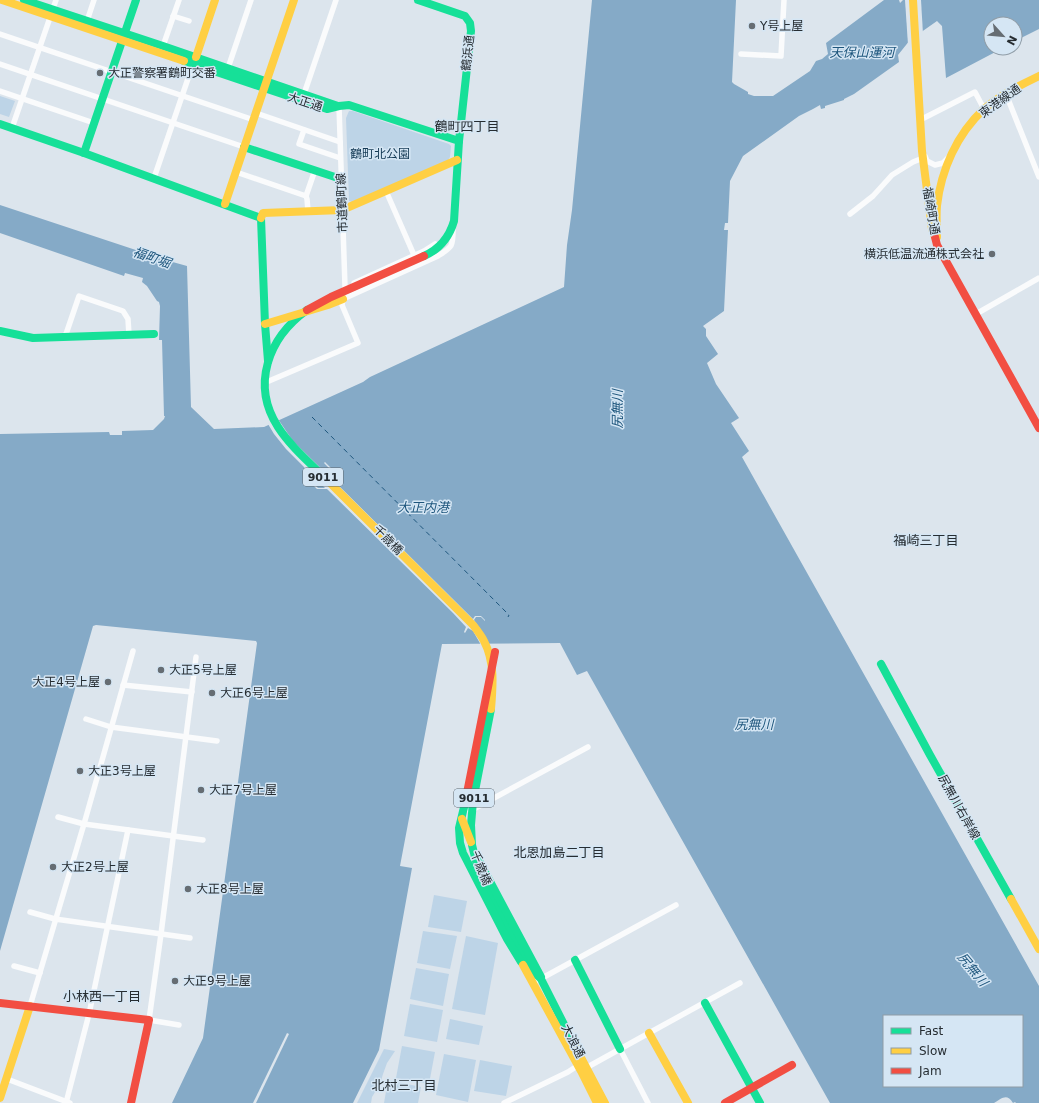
<svg xmlns="http://www.w3.org/2000/svg" width="1039" height="1103" viewBox="0 0 1039 1103" font-family="'DejaVu Sans','Noto Sans JP',sans-serif">
<rect width="100%" height="100%" fill="#dce5ed"/>
<g fill="#bdd4e7">
<polygon points="0,96 15,101 9,117 0,114"/>
<polygon points="349,111 353,111 449,144 451,146 450,157 448,161 352,202 349,201 346,118"/>
<polygon points="434,895 467,901 461,932 428,927"/>
<polygon points="423,931 457,936 450,969 417,963"/>
<polygon points="466,936 498,943 485,1015 452,1009"/>
<polygon points="416,968 449,974 443,1006 410,999"/>
<polygon points="410,1004 443,1010 437,1042 404,1036"/>
<polygon points="450,1019 483,1026 479,1045 446,1039"/>
<polygon points="402,1046 435,1052 429,1084 396,1078"/>
<polygon points="384,1049 395,1051 387,1063 383,1074 380,1084 372,1097 371,1103 357,1103"/>
<polygon points="444,1054 476,1060 468,1102 436,1095"/>
<polygon points="480,1060 512,1066 506,1096 474,1091"/>
<polygon points="388,1080 421,1087 418,1103 384,1103"/>
</g>
<path fill="#85aac7" fill-rule="evenodd" d="M592 0H736L732 82 734 84 748 92V94L754 96H773L810 71 816 61 822 59 828 54 826 43 884 0H899L900 3 903 0H1039V29L1015 41V24H991V48H1003L946 78 942 26 937 21 910 40 898 55 899 62 854 94 844 99V100L825 106V108L821 109 820 105 813 109 799 116 743 156 730 181 728 223H725L724 230H728L724 311 703 326 706 329V336L718 354 707 363 716 384 739 418 731 423 749 451 742 457 1039 986V1103H1016L1015 1102 1013 1103C1007 1093 1002 1098 994 1103H830L587 671 577 675 560 643 442 644 400 866 412 868 379 1050 353 1103H172L203 1038 257 643 256 641 96 625 93 626 0 951V434L109 432 110 435H122V431L153 430 164 419 165 416H164L162 340H159L160 306 159 302 157 301 147 286 142 282 143 278 125 273 124 276 0 233V205L169 261 187 266 191 407 214 429 264 427 363 382 370 377 564 287 567 245 572 210ZM884 1016H1022V1086H884Z"/>
<g fill="#dce5ed">
<polygon points="905,0 921,0 923,34 908,45"/>
<polygon points="278,419 293,441 333,480 333,472 324,463 325,462 334,471 334,481 473,619 475,616 481,616 485,620 485,621 481,617 476,617 474,620 481,630 489,645 481,645 473,631 468,628 465,633 464,632 466,627 453,613 327,489 317,489 308,480 309,479 318,488 325,488 286,449 274,434 268,424"/>
<polygon points="287,1033 289,1034 256,1103 253,1103"/>
</g>
<g fill="none" stroke-linecap="round" stroke-linejoin="round">
<polyline stroke="#1d557c" stroke-width="1" stroke-dasharray="5 4" stroke-linecap="butt" points="312,417 509,615 508,617"/>
<g stroke="#fafbfc" stroke-width="5.5">
<polyline points="173,16 189,21"/>
<polyline points="87,21 94,0"/>
<polyline points="0,34 254,120"/>
<polyline points="163,46 179,0"/>
<polyline points="741,54 781,56 784,0"/>
<polyline points="0,64 244,147"/>
<polyline points="228,68 251,0"/>
<polyline points="0,91 94,123"/>
<polyline points="304,94 336,0"/>
<polyline points="1006,94 1039,177"/>
<polyline points="256,113 340,142"/>
<polyline points="920,120 975,92 984,109"/>
<polyline points="12,128 56,0"/>
<polyline points="304,130 299,144 340,158"/>
<polyline points="925,156 927,161 935,165 943,163 948,158"/>
<polyline points="236,172 306,196"/>
<polyline points="154,178 194,61"/>
<polyline points="386,191 414,255"/>
<polyline points="308,211 307,199 306,196 315,170"/>
<polyline points="850,214 873,196 892,175 913,162 923,158"/>
<polyline points="354,283 424,251 435,244"/>
<path d="M343 299 438 256C452 247 453 247 453 230"/>
<polyline points="976,314 1039,278"/>
<polyline points="65,337 79,296 123,311 128,319 129,335"/>
<polyline points="269,381 358,343 342,305 345,287 339,106"/>
<polyline points="123,685 192,692"/>
<polyline points="86,719 111,727 217,741"/>
<polyline points="470,811 588,747"/>
<polyline points="58,817 84,824 203,840"/>
<polyline points="30,912 55,919 190,938"/>
<polyline points="14,966 40,973"/>
<polyline points="533,983 676,905"/>
<polyline points="30,1006 84,824 133,651"/>
<polyline points="179,1025 149,1020 161,934 196,657"/>
<polyline points="620,1049 648,1103"/>
<polyline points="584,1069 649,1033 740,983"/>
<polyline points="7,1079 70,1103"/>
<polyline points="66,1103 89,1014 128,830"/>
<polyline points="504,1103 568,1072 580,1064"/>
</g>
<g stroke="#16e098" stroke-width="8">
<polyline points="24,0 163,46 338,106"/>
<polyline points="418,0 465,16 470,23 471,31 459,141"/>
<path d="M184 61 327 109 339 106 349 105 459 141 454 221C449 238 440 249 424 256"/>
<polyline points="0,124 84,153 261,218 265,324 268,361"/>
<polyline points="244,147 341,179"/>
<polyline points="84,153 136,0"/>
<path d="M307 310C268 338 251 385 278 427 291 447 309 462 326 479"/>
<polyline points="0,331 33,338 154,334"/>
<polyline points="881,664 930,755 1011,899"/>
<polyline points="491,709 473,801 471,825 472,845 477,865 511,934 532,970 541,979 576,1048"/>
<polyline points="465,803 459,828 460,843 463,853 507,939 521,962"/>
<polyline points="477,857 541,977"/>
<polyline points="575,960 620,1049"/>
<polyline points="705,1003 760,1103"/>
</g>
<g stroke="#ffcf43" stroke-width="8">
<polyline points="2,0 184,61"/>
<polyline points="913,0 922,151 932,229 935,237"/>
<polyline points="196,57 215,0"/>
<polyline points="225,204 294,0"/>
<polyline points="261,218 263,213 342,210 457,160"/>
<path d="M937 237C937 227 936 217 937 206 941 170 957 134 984 109 1000 95 1020 85 1039 76"/>
<polyline points="265,324 328,305 343,299"/>
<path d="M326 479 473 625C477 630 481 635 484 641 495 662 493 686 491 709"/>
<polyline points="462,819 471,842"/>
<polyline points="1011,899 1039,949"/>
<polyline points="523,965 581,1071 597,1103"/>
<polyline points="649,1033 688,1103"/>
<polyline points="576,1048 605,1103"/>
<polyline points="0,1098 30,1006"/>
</g>
<g stroke="#f24e42" stroke-width="8">
<polyline points="935,237 937,245 1039,428"/>
<polyline points="307,310 331,297 424,256"/>
<polyline points="465,803 495,652"/>
<polyline points="0,1003 149,1020 131,1103"/>
<polyline points="725,1103 792,1065"/>
</g>
</g>
<g fill="#666d73" stroke="#d5e6f4" stroke-width="1.5">
<circle cx="752" cy="26" r="4"/>
<circle cx="100" cy="73" r="4"/>
<circle cx="992" cy="254" r="4"/>
<circle cx="161" cy="670" r="4"/>
<circle cx="108" cy="682" r="4"/>
<circle cx="212" cy="693" r="4"/>
<circle cx="80" cy="771" r="4"/>
<circle cx="201" cy="790" r="4"/>
<circle cx="53" cy="867" r="4"/>
<circle cx="188" cy="889" r="4"/>
<circle cx="175" cy="981" r="4"/>
</g>
<g text-anchor="middle" stroke-width="3" stroke-linejoin="round" paint-order="stroke">
<g fill="#d5e6f4" stroke="#5a646c" stroke-width="1">
<rect x="303" y="468" width="40" height="18" rx="3"/>
<rect x="454" y="789" width="40" height="18" rx="3"/>
</g>
<g font-size="11" font-weight="bold" fill="#262d32">
<text x="323" y="481">9011</text>
<text x="474" y="802">9011</text>
</g>
<g font-size="12" fill="#262d32" stroke="#d5e6f4" text-anchor="start">
<text x="760" y="30">Y号上屋</text>
<text x="108" y="77">大正警察署鶴町交番</text>
<text x="984" y="258" text-anchor="end">横浜低温流通株式会社</text>
<text x="169" y="674">大正5号上屋</text>
<text x="100" y="686" text-anchor="end">大正4号上屋</text>
<text x="220" y="697">大正6号上屋</text>
<text x="88" y="775">大正3号上屋</text>
<text x="209" y="794">大正7号上屋</text>
<text x="61" y="871">大正2号上屋</text>
<text x="196" y="893">大正8号上屋</text>
<text x="183" y="985">大正9号上屋</text>
</g>
<g font-size="12" fill="#262d32" stroke="#d5e6f4">
<text transform="translate(468 53) rotate(-84)" y="4">鶴浜通</text>
<text transform="translate(1000 101) rotate(-36)" y="4">東港線通</text>
<text transform="translate(305 102) rotate(18)" y="4">大正通</text>
<text transform="translate(342 203) rotate(-92)" y="4">市道鶴町線</text>
<text transform="translate(931 211) rotate(80)" y="4">福崎町通</text>
<text transform="translate(388 540) rotate(45)" y="4">千歳橋</text>
<text transform="translate(959 807) rotate(61)" y="4">尻無川右岸線</text>
<text transform="translate(481 868) rotate(68)" y="4">千歳橋</text>
<text transform="translate(573 1041) rotate(63)" y="4">大浪通</text>
</g>
<g font-size="12" fill="#133954" stroke="#d5e6f4">
<text x="380" y="158">鶴町北公園</text>
</g>
<g font-size="13" font-style="italic" fill="#1d557c" stroke="#d5e6f4">
<text x="862" y="57">天保山運河</text>
<text transform="translate(152 257) rotate(19)" y="5">福町堀</text>
<text transform="translate(617 409) rotate(-90)" y="5">尻無川</text>
<text x="423" y="512">大正内港</text>
<text x="754" y="729">尻無川</text>
<text transform="translate(973 969) rotate(50)" y="5">尻無川</text>
</g>
<g font-size="13" fill="#262d32" stroke="#d5e6f4">
<text x="467" y="131">鶴町四丁目</text>
<text x="926" y="545">福崎三丁目</text>
<text x="559" y="857">北恩加島二丁目</text>
<text x="102" y="1001">小林西一丁目</text>
<text x="404" y="1090">北村三丁目</text>
</g>
</g>
<rect x="883" y="1015" width="140" height="72" fill="#d5e6f4" stroke="#8f9ca6"/>
<rect x="891" y="1028" width="20" height="6" fill="#16e098" stroke="#8f9ca6"/>
<text x="919" y="1035" font-size="12" fill="#262d32">Fast</text>
<rect x="891" y="1048" width="20" height="6" fill="#ffcf43" stroke="#8f9ca6"/>
<text x="919" y="1055" font-size="12" fill="#262d32">Slow</text>
<rect x="891" y="1068" width="20" height="6" fill="#f24e42" stroke="#8f9ca6"/>
<text x="919" y="1075" font-size="12" fill="#262d32">Jam</text>
<g transform="translate(1003 36) rotate(117)"><circle r="19" fill="#d5e6f4" stroke="#8f9ca6"/>
<path d="M0-3L7 15L0 10L-7 15Z" fill="#666d73"/>
<text y="-6" font-size="11" font-weight="bold" text-anchor="middle" fill="#262d32">N</text>
</g>
</svg>
